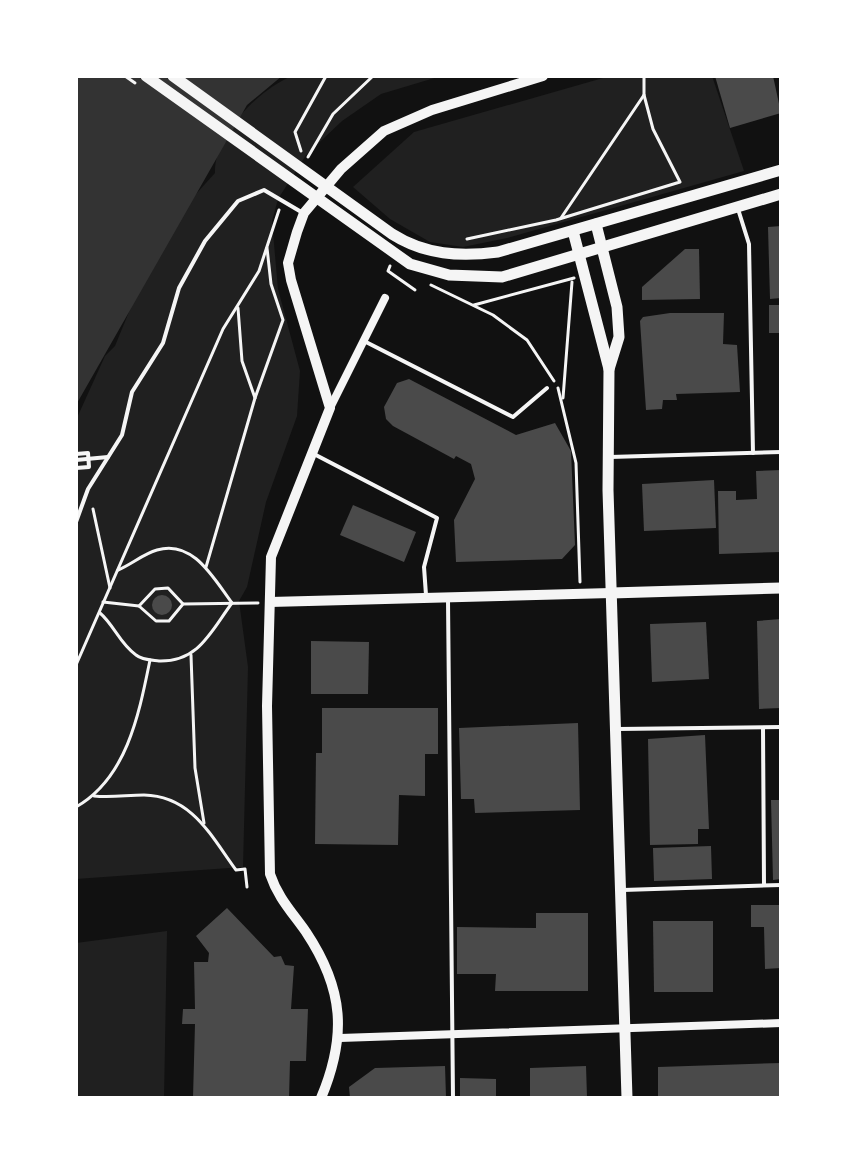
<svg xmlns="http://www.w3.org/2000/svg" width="857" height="1174" viewBox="0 0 857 1174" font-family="'Space Grotesk',sans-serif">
<rect width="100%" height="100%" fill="#111"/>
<g fill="#202020">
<path d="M292 76H441L381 94 342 121 306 155 278 199 272 221 278 289 300 371 297 416 266 502 247 587 239 601 248 667 243 867 76 879V420L105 356 115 346 147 268 186 205 215 173C214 135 258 90 292 76Z"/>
<polygon points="610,76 712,76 744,171 507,238 463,247 430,242 390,219 353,187 414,132"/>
<polygon points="167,931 164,1098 76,1098 76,943"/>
</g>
<polygon fill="#333" points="76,76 282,76 247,105 76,405"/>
<g fill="#4a4a4a">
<polygon points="715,76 773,76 781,113 730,128"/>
<polygon points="781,226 781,298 770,299 768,227"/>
<polygon points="685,249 699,249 700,299 642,300 642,287"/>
<rect x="769" y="305" width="12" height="28"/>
<polygon points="670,313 724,313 723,344 737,345 740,392 676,394 677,400 663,400 662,409 646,410 640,321 643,317"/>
<polygon points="409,379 516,435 555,423 571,451 575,545 562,559 456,562 454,520 475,479 471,464 456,456 454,459 393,426 386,419 384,407 397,383"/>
<polygon points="781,470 781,552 719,554 718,491 736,491 736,500 757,499 756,471"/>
<polygon points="714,480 716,528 644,531 642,484"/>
<polygon points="353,505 416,532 404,562 340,535"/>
<circle cx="162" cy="605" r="10"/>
<polygon points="781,619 781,708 759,709 757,621"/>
<polygon points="706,622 709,679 652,682 650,624"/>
<polygon points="311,641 369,642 368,694 311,694"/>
<polygon points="322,708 438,708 438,754 425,754 425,796 399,795 398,845 315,844 316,753 322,753"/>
<polygon points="578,723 580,810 475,813 474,799 461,799 459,728"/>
<polygon points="705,735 709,829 698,829 698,844 650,845 648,739"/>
<polygon points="771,800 781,800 781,879 773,880"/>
<polygon points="711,846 712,879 654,881 653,848"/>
<polygon points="751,905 781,905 781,968 765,969 764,927 751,927"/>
<polygon points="227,908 274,957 281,956 285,965 294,966 291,1009 308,1009 306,1061 290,1061 289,1098 193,1098 195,1024 182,1024 183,1009 195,1009 194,962 208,962 209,953 196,936"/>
<polygon points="536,913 588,913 588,991 495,991 496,974 457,974 457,927 536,928"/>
<polygon points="653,921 713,921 713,992 654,992"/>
<polygon points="781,1063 781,1098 658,1098 658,1067"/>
<polygon points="445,1066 446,1098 350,1098 349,1087 375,1068"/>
<polygon points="586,1066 587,1098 530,1098 530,1068"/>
<polygon points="460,1078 496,1079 496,1098 460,1098"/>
</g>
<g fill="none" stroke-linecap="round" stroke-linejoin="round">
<g stroke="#f5f5f5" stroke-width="3">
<polyline points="125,76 135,83"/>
<polyline points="301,151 295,132 326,76"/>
<polyline points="308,157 333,114 373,76"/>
<polyline points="561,218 644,95 644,76"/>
<polyline points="467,239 556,220 680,182 653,129 644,95"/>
<polyline points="390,266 388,271 415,290"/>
<polyline points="431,285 493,315 527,340 554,381"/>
<polyline points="474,305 574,278"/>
<polyline points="238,308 242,361 255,398"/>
<polyline points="558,388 576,463 580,582"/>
<polyline points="563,398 572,282"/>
<polyline points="93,509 110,588"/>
<polyline points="206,567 255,398 283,320 271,284 267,248"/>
<path d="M118 570C132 564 143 554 157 550 193 539 214 579 232 603"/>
<polyline points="103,602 139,606 156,621 169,621 183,604 258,603"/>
<polyline points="139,606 155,589 168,588 183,604"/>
<path d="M100 613C114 625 120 644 136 655 142 660 151 660 159 661 199 662 211 631 232 603"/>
<polyline points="191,655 195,768 204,823"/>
<polyline points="76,665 223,329 259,271 279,210"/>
<path d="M94 796C111 798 127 795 144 795 192 796 211 836 236 870L245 869 247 887"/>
<path d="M76 807C127 778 139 714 150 660"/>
</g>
<g stroke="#f5f5f5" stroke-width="4">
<polyline points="738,209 749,244 753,453"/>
<polyline points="364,341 513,417 547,388"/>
<polyline points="312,453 437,518 424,567 426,595"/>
<polyline points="76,454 88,453 89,467 76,468"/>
<polyline points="610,457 781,452"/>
<polyline points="76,460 108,457"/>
<polyline points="76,522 88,489 122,435 132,392 163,343 179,288 205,241 238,201 264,190 303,213"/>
<polyline points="448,600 453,1098"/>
<polyline points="763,728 764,885"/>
<polyline points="618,729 781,727"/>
<polyline points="623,890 781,885"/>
</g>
<g stroke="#f5f5f5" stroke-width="8">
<polyline points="330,408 385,298"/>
<polyline points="340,1038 781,1023"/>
</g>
<g stroke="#f5f5f5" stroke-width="10">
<polyline points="270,602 611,593"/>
<path d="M321 1098C347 1036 344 989 306 932 292 912 278 898 270 874L267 706 271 557 330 408 291 280 288 263 297 232 304 213 341 169 384 131 432 110 543 76"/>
</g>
<g stroke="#f5f5f5" stroke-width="11">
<polyline points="146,76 410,264 449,275 502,277 781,194"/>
<path d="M173 76 392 234C425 255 460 257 498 252L781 170"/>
<polyline points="596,224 617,307 619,337 609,369 608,490 627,1098"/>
<polyline points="573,231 609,369"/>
<polyline points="611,593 781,588"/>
</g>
</g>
<rect width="857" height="1174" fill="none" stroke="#ffffff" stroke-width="156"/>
</svg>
